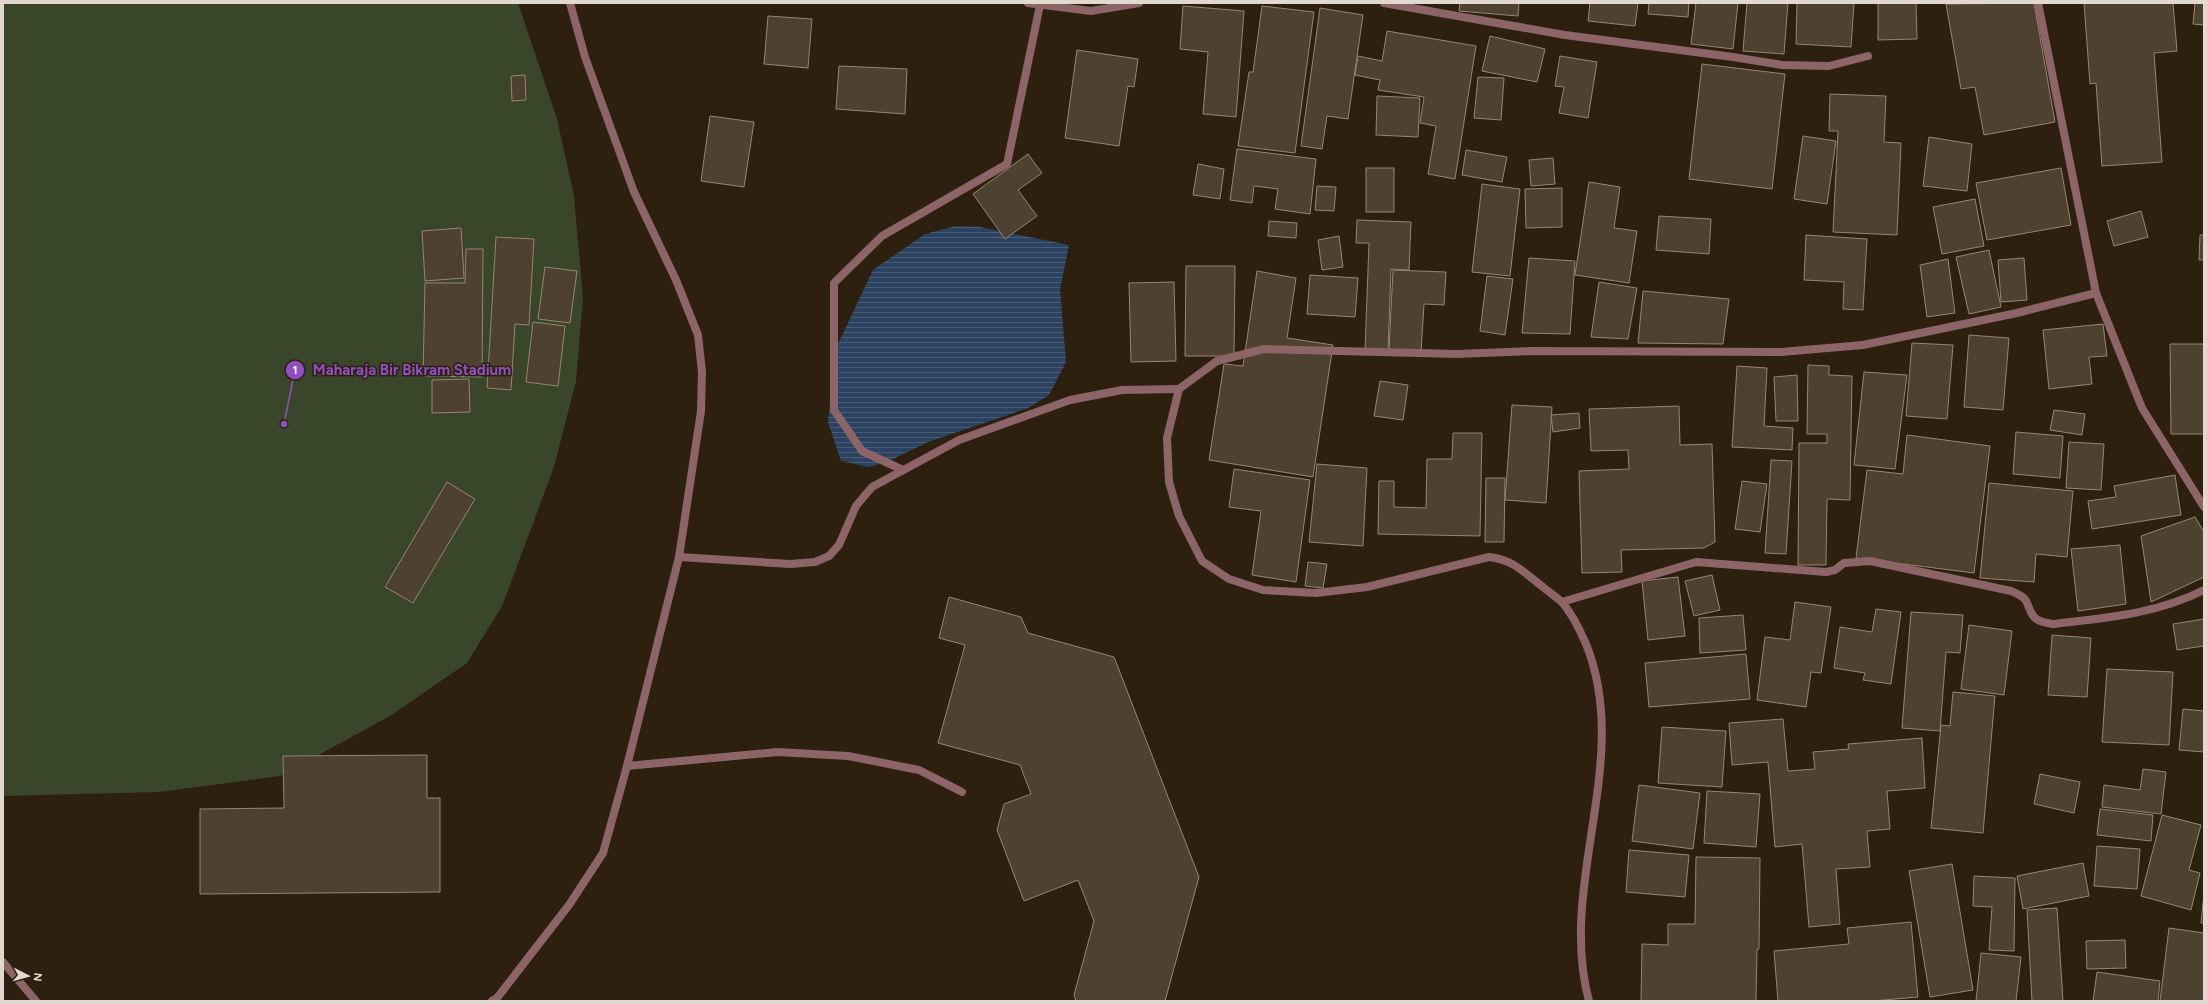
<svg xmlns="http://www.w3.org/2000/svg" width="2207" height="1004" viewBox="0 0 2207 1004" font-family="Figtree,sans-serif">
<defs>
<pattern id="water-rules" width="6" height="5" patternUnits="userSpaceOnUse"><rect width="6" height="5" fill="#2b4360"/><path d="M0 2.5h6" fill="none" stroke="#495e76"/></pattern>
</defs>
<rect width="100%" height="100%" fill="#2d200f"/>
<polygon fill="#3a4629" points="3,3 518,3 557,119 574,196 583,298 576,381 554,467 502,606 467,663 390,716 280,776 159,792 3,796"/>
<polygon fill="url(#water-rules)" points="956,226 980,227 1069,245 1060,289 1066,362 1049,395 1028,408 928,442 887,462 869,467 841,461 828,422 836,348 873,270 925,234"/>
<g fill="#4f412f" stroke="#968672">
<polygon points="1460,3 1519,3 1518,16 1459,11"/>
<polygon points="1590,3 1638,3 1635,26 1588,21"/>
<polygon points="1649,3 1689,3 1688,17 1648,14"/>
<polygon points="1696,3 1738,3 1733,49 1691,44"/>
<polygon points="1747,3 1788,3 1784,54 1743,51"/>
<polygon points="1797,3 1854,3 1851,47 1796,44"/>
<polygon points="1878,3 1916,3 1917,39 1878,40"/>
<polygon points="2034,3 2055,122 1984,135 1975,87 1961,89 1946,4"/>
<polygon points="2084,3 2173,3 2177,51 2154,53 2162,162 2102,166 2096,83 2090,84"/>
<polygon points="2195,3 2204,3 2204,25 2193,24"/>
<polygon points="1183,6 1244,11 1236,117 1203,114 1208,52 1180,49"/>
<polygon points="1262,6 1314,12 1295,153 1238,146 1249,72 1253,72"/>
<polygon points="1320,8 1363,15 1348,119 1327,116 1322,149 1301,146"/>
<polygon points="768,16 812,19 808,68 764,64"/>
<polygon points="1387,31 1476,46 1455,179 1428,174 1436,126 1420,123 1424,97 1378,90 1380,80 1355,75 1358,56 1382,61"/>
<polygon points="1490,36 1545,49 1537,82 1482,71"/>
<polygon points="1077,50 1138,59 1134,87 1128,86 1119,146 1065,138"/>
<polygon points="1560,56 1597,62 1588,118 1559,113 1564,87 1555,86"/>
<polygon points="1702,64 1785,74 1772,189 1689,179"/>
<polygon points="839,66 907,69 905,114 836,109"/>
<polygon points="525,75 526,100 512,101 511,76"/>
<polygon points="1478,77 1504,78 1501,120 1474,118"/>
<polygon points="1830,94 1886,96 1884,142 1901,143 1897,235 1833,232 1838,131 1829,131"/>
<polygon points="1377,96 1420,98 1418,137 1376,135"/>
<polygon points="710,116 754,122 744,187 701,181"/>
<polygon points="1803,136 1836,141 1827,204 1794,199"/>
<polygon points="1929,137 1972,144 1967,191 1923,186"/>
<polygon points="1237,149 1316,159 1310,214 1275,209 1278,189 1254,186 1252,203 1230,200"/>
<polygon points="1466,150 1507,157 1502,182 1462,175"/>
<polygon points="1028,154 1042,173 1018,190 1037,216 1005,239 973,194"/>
<polygon points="1553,158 1555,184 1531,186 1529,160"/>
<polygon points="1198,164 1224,169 1220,199 1193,195"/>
<rect x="1366" y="168" width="28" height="44"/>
<polygon points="2061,168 2071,225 1987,240 1976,183"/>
<polygon points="1589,182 1620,187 1614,228 1637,231 1629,283 1575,275"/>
<polygon points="1482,184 1520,189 1510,276 1472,272"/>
<polygon points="1317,186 1336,187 1334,211 1315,210"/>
<polygon points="1562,188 1562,227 1526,228 1525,189"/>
<polygon points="1975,199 1984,246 1942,254 1933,207"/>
<polygon points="2141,211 2148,237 2114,246 2107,221"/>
<polygon points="1659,216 1711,219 1709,254 1656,250"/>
<polygon points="1357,220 1411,222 1409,270 1391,269 1388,351 1365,350 1369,243 1356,243"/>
<polygon points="1269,221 1297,223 1296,238 1268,236"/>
<polygon points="461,228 464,278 425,281 422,231"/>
<polygon points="1806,235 1867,239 1863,310 1843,309 1844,282 1804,280"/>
<polygon points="2200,235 2204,235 2204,260 2199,260"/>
<polygon points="1339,236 1343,267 1322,270 1318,240"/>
<polygon points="496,237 534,239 529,325 515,324 511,390 487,388"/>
<polygon points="466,249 483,249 482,377 423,376 425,283 465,283"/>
<polygon points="1989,250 2001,307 1969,314 1956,257"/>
<polygon points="1529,258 1575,261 1570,334 1522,333"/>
<polygon points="2024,258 2027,300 2001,302 1998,260"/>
<polygon points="1948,259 1955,313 1927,317 1920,265"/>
<polygon points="1186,266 1235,266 1234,356 1185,356"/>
<polygon points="545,267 577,271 570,323 538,319"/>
<polygon points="1393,270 1446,272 1444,305 1424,304 1421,352 1389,350"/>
<polygon points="1257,271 1296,278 1287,338 1333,345 1313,477 1209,460 1224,364 1243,366"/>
<polygon points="1310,275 1358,278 1355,317 1307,314"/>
<polygon points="1487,276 1513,279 1505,335 1480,331"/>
<polygon points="1174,282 1176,361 1131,362 1129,283"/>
<polygon points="1599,282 1637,288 1628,339 1591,337"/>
<polygon points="1643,291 1729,299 1723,344 1638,343"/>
<polygon points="533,322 565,326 558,386 526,382"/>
<polygon points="2103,324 2107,356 2089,357 2092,384 2049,389 2043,330"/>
<polygon points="1969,335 2009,338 2003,410 1964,407"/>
<polygon points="1912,343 1953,345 1947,419 1906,416"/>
<polygon points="2170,344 2204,344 2204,434 2171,434"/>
<polygon points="1808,365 1829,366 1829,375 1852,376 1850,500 1827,499 1826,565 1798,565 1799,443 1827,443 1827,434 1807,434"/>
<polygon points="1737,366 1767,368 1764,426 1793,428 1792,450 1732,447"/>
<polygon points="1864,372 1907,375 1895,469 1854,465"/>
<polygon points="1797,375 1798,421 1776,421 1774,377"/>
<polygon points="469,379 470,412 432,413 432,380"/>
<polygon points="1380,381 1408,385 1403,420 1374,416"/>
<polygon points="1512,405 1552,407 1546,503 1505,500"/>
<polygon points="1679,406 1680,445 1712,444 1715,542 1704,548 1621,550 1622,572 1582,573 1579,471 1629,469 1628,450 1591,451 1589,409"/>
<polygon points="2054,410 2085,414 2082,435 2050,430"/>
<polygon points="1579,413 1580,428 1553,432 1551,415"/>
<polygon points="2016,432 2063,436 2060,478 2013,474"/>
<polygon points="1453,433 1482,433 1480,536 1378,534 1379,481 1394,481 1394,507 1426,508 1427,459 1452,459"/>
<polygon points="1907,435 1990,446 1974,573 1856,558 1867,470 1903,474"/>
<polygon points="2069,442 2104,444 2101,490 2066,488"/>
<polygon points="1771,460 1792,461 1786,554 1765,553"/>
<polygon points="1317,464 1367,468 1363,546 1309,542"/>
<polygon points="1234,469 1310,480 1296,582 1252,575 1261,511 1229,507"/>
<polygon points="2175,475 2181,515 2092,529 2088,501 2116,497 2114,486"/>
<polygon points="1486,478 1505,478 1504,542 1485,542"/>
<polygon points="1742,481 1767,484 1760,532 1735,529"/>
<polygon points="447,482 475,499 413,603 385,587"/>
<polygon points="1989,483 2073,491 2067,557 2036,554 2034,582 1980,578"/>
<polygon points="2195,517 2204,532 2204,577 2151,602 2141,536"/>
<polygon points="2120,545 2126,604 2078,611 2071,549"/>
<polygon points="1308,562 1327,564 1323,588 1305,586"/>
<polygon points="1712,575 1720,610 1694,616 1685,581"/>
<polygon points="1678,577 1685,636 1648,640 1642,581"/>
<polygon points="949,597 1021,617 1028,633 1114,657 1199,877 1165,1001 1076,1001 1074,995 1094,921 1078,880 1024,901 997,830 1004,804 1031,794 1020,765 938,743 965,645 939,638"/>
<polygon points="1795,602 1831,607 1821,673 1811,672 1806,707 1757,700 1765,637 1790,640"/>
<polygon points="1876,609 1901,612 1891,684 1863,680 1865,673 1834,668 1840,627 1872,632"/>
<polygon points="1911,612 1963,615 1960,653 1946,652 1940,731 1902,728"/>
<polygon points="1743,615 1746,650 1700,653 1699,618"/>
<polygon points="2204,619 2204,646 2177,650 2173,624"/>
<polygon points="1969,625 2012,631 2004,695 1961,689"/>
<polygon points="2052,635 2091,638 2087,697 2048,695"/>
<polygon points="1746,654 1750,699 1649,707 1645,663"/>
<polygon points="2107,669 2173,672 2169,745 2102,742"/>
<polygon points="1953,692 1995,696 1983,833 1931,828 1941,725 1950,726"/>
<polygon points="2183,709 2204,711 2204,752 2179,750"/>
<polygon points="1783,719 1788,771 1815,769 1813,752 1849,749 1848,744 1922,738 1925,788 1887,791 1890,829 1867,831 1870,867 1836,869 1840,924 1809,927 1802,844 1775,847 1768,762 1732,765 1729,723"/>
<polygon points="1662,727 1726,731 1722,787 1658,783"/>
<polygon points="427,755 427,798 440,798 440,892 200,894 200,809 284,808 283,756"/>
<polygon points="2143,769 2166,772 2161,814 2102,807 2104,785 2140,790"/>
<polygon points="2040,774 2080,782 2074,813 2034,804"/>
<polygon points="1639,785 1700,793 1693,849 1632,841"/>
<polygon points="1707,791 1760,794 1756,847 1704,843"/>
<polygon points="2100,809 2153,815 2151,841 2097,835"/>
<polygon points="2162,815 2201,825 2189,870 2200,873 2191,910 2141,896"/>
<polygon points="2097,846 2140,849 2137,889 2094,886"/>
<polygon points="1629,850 1689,855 1685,897 1626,892"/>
<polygon points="1696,857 1760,858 1759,949 1757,949 1756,1001 1641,1001 1642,944 1668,945 1668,924 1695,924"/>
<polygon points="2083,863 2089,896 2023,909 2017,876"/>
<polygon points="1952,864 1973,990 1930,997 1909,871"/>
<polygon points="1974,876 2015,878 2014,951 1989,950 1992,907 1973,906"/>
<polygon points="2204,894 2204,923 2201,923"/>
<polygon points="2057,908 2063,1001 2032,1001 2027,910"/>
<polygon points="1911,922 1918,997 1872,1001 1778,1001 1774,951 1849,944 1847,928"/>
<polygon points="2169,928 2204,933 2204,1001 2160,1001"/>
<polygon points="2125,940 2126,968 2087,969 2086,941"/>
<polygon points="1981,953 2021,957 2016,1001 1976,1001"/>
<polygon points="2097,972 2160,981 2158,1001 2093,1001"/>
</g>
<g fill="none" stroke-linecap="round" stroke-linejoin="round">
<polyline stroke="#8d6467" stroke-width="8" points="627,766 778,752 848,756 919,770 962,792"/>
<g stroke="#8d6467" stroke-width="8">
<polyline points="1028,3 1091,11 1139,3"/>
<polyline points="1384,3 1565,35 1733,57 1782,65 1829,66 1868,56"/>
<polyline points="2038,3 2096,293 2142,408 2204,507"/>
<polyline points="903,470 862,451 834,410 834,283 882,236 1007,164 1040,5"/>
<polyline points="679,557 790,564 815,562 829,556 839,545 856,506 872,487 959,440 1070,400 1122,390 1179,389"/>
<path d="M1562 602 1696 562 1826 572 1835 570 1844 563 1870 561 2011 591C2033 600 2024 604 2034 617 2038 622 2047 623 2053 624 2104 618 2157 614 2204 590"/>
<polyline points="3,962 36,1001"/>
<polyline points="492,1001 497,998 569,905 603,853 627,766 679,557 701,411 702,372 698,335 676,280 634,192 585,57 570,3"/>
<path d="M1589 1001C1557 884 1633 760 1586 644 1580 630 1572 614 1562 602 1556 597 1549 592 1543 587 1523 572 1514 560 1489 557L1367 587 1316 593 1263 590 1229 579 1202 561 1179 516 1169 482 1167 438 1179 389 1217 361 1264 349 1457 354 1533 351 1781 352 1863 345 2017 313 2096 293"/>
</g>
</g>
<path fill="none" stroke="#8f4fc2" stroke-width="1.5" d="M284 424L295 370"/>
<g fill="#8f4fc2" stroke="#2d200f" stroke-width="1.5">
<circle cx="284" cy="424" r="4"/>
<circle cx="295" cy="370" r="10"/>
</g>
<g font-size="12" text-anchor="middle" font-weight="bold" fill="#fff">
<text x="295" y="374">1</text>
</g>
<g font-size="15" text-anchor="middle" font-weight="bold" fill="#8f4fc2" stroke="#2d200f" stroke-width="3" stroke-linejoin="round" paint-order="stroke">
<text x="412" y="375">Maharaja Bir Bikram Stadium</text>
</g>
<rect width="2207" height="1004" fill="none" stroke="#e1d9ce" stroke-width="8"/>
<g transform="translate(28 976) rotate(96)" stroke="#2d200f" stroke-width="3" paint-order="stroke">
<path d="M0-3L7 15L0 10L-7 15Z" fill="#e1d9ce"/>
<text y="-6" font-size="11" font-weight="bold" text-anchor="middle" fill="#e1d9ce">N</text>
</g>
</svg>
